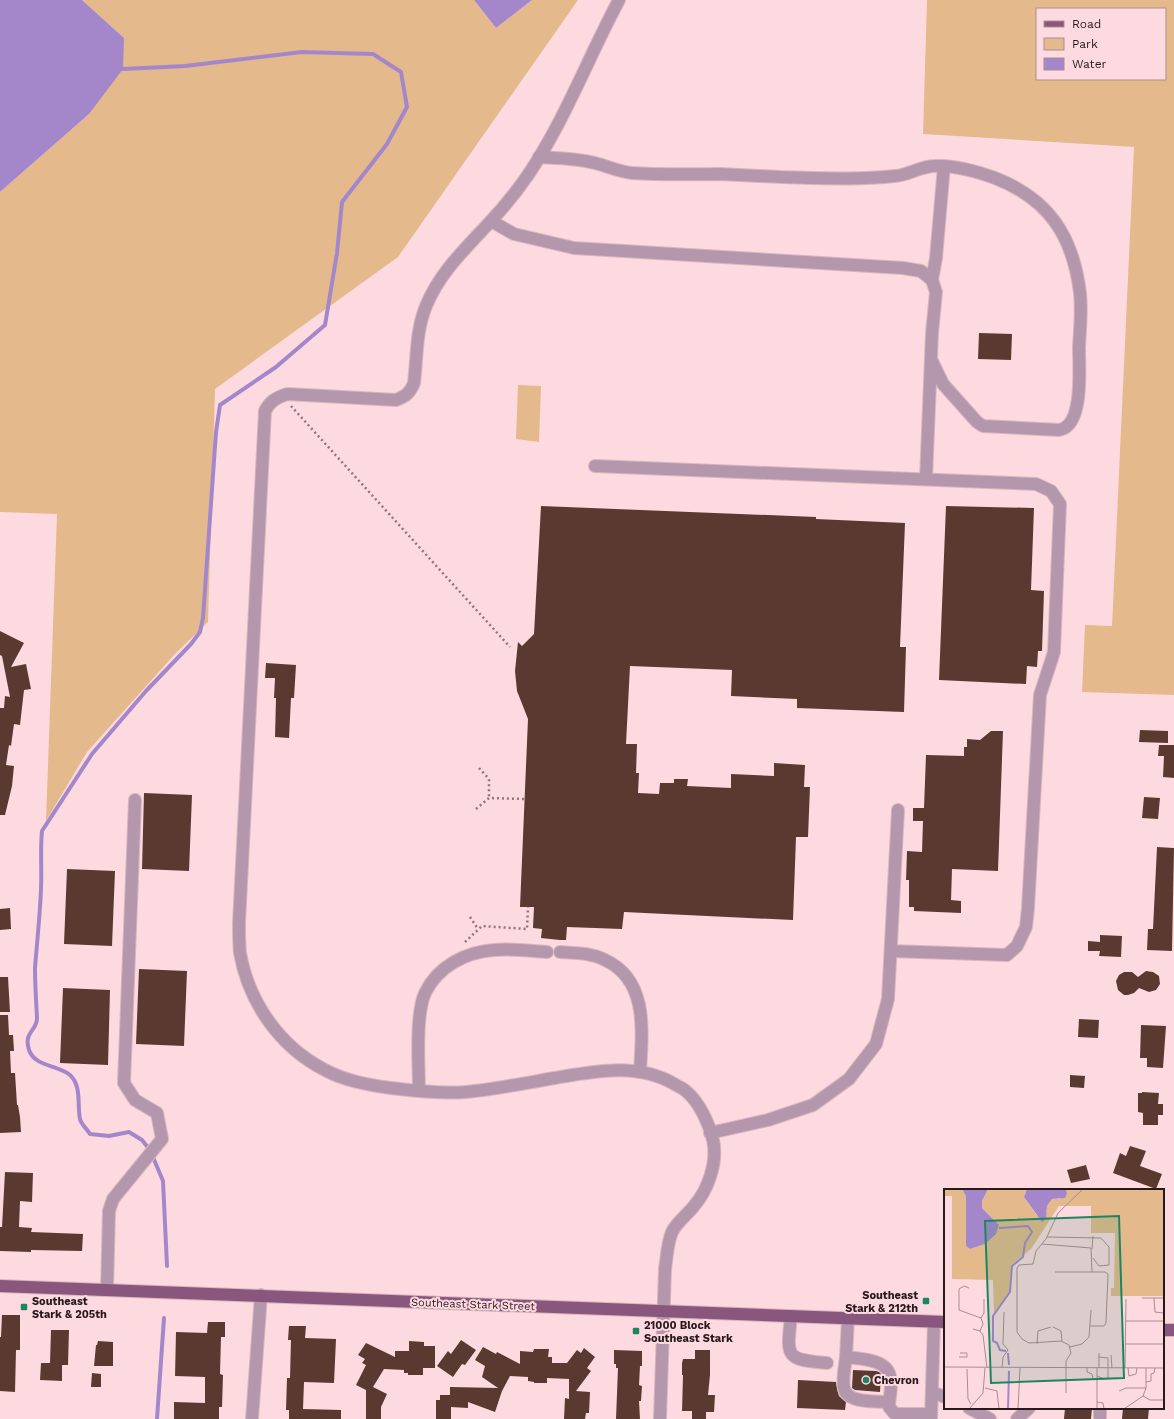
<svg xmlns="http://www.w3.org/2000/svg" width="1174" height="1419" viewBox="0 0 1174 1419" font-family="'Work Sans',sans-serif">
<rect width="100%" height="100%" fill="#fddae0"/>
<g fill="#e4ba8d" fill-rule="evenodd">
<polygon points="82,0 474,0 496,28 532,0 578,0 398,257 215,389 208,622 175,654 87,752 46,821 57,514 0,512 0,192 89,114 124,38"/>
<path d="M927 0H1174V695L1082 692 1085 625 1112 626 1134 147 923 134ZM1037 9H1165V79H1037Z"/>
<polygon points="518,385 541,386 539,442 516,439"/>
</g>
<g fill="#a487cb">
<polygon points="0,0 82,0 124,38 123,69 89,114 0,192"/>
<polygon points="474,0 532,0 496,28"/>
</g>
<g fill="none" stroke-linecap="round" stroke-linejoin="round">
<g stroke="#a487cb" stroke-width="4">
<path d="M123 69 185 66 302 52 373 54 401 72 407 107 387 144 342 202 337 253 325 325 276 367 220 405 216 432 203 618 200 632 191 644 146 691 92 754 42 831C40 851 42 870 41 889 40 915 37 942 35 968 35 984 36 1000 37 1017 38 1031 23 1031 29 1050 35 1067 58 1065 70 1075 82 1086 77 1105 80 1119 81 1124 87 1129 90 1134L109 1136 129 1132 142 1140 150 1150 163 1181 167 1266"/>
<polyline points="157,1419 164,1318"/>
</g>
</g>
<g fill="#5a3a30">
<polygon points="979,333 1012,334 1011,360 978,359"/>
<polygon points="541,506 816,517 816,519 905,523 900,647 906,647 904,712 797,708 797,699 731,696 732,670 630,666 626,744 637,744 636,773 639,773 638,793 659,794 660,783 674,783 674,779 688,779 687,786 731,788 731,774 774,776 774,763 805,765 804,787 810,787 808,837 796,837 793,920 624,912 622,929 567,927 566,940 560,940 541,938 542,929 533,928 534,907 520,907 528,719 517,691 515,671 518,642 522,646 534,634"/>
<polygon points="946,506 1034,508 1031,590 1044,591 1042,651 1038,651 1037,667 1027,666 1026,684 939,680"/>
<polygon points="0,631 24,643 11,667 26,664 31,689 24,690 20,725 14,724 11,746 9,745 6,765 14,766 12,786 5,815 0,815 0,708 4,708 5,696 10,697 2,656 0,655"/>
<polygon points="266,663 296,665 294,698 291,698 289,738 275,737 276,698 274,698 275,678 265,678"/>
<polygon points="1140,730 1168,731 1168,743 1139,742"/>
<polygon points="991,731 1003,731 998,871 952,869 951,900 961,901 961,913 914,911 914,907 909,907 909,880 906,880 907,851 922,852 923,821 913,821 913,808 924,808 926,755 964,756 964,747 967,747 967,739 980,740"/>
<polygon points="1159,745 1174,745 1174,778 1163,777 1164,756 1158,756"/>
<polygon points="144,793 192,795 189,871 142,869"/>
<polygon points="1144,797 1160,798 1158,819 1142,818"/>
<polygon points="1157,847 1174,848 1172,951 1147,950 1148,929 1153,929"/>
<polygon points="67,869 115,871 112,946 64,944"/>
<polygon points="10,908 11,929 0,930 0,909"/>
<polygon points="1100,935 1122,936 1121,957 1099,956 1100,951 1088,951 1088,941 1100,942"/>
<polygon points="139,969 187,971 184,1046 136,1044"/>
<polygon points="1146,971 1153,972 1159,976 1160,984 1156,990 1149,992 1139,988 1134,993 1128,995 1124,995 1118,990 1116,981 1119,975 1124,972 1132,972 1138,977"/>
<polygon points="0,977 8,977 10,1012 0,1012"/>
<polygon points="63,988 110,990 108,1065 60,1063"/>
<polygon points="0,1015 8,1015 9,1035 13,1035 14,1051 10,1051 11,1073 15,1073 17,1105 18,1105 20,1117 21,1132 0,1133"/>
<polygon points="1079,1019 1099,1020 1098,1038 1078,1037"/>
<polygon points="1141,1025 1166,1026 1163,1068 1147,1067 1147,1058 1140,1058"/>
<polygon points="1070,1075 1085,1076 1084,1088 1070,1087"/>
<polygon points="1142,1092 1159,1093 1158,1104 1163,1104 1163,1115 1158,1115 1158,1125 1143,1125 1143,1113 1138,1112 1138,1093 1142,1093"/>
<polygon points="1130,1146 1146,1151 1140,1166 1162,1174 1156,1189 1113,1173 1120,1153 1126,1156"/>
<polygon points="1086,1165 1090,1179 1071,1183 1067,1170"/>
<polygon points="5,1172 33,1173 32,1202 20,1201 19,1227 32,1228 31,1232 83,1234 82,1251 31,1250 31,1252 0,1251 0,1227 2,1227"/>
<polygon points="2,1315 20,1315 20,1350 16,1350 15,1392 0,1391 0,1337 1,1337"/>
<polygon points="208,1322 225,1322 225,1337 221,1337 220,1374 223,1375 222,1407 219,1407 219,1419 174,1419 174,1402 205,1403 205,1377 175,1376 176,1332 207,1333"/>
<polygon points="289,1326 306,1326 305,1338 336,1339 334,1383 304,1382 303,1409 341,1410 341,1419 289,1419 289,1410 286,1410 287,1378 290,1378 291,1340 288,1340"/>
<polygon points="51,1330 69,1330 68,1365 62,1365 62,1381 40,1380 41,1363 50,1363"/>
<polygon points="461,1340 476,1350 465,1365 462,1364 453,1377 437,1366 448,1351 451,1354"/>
<polygon points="98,1341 113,1342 113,1366 94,1366 96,1345 97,1345"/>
<polygon points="409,1341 424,1342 424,1346 435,1346 435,1368 423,1368 423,1375 408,1375 408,1373 404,1373 404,1370 384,1369 373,1387 387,1394 381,1407 381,1419 366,1419 366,1390 356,1385 366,1365 362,1363 365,1359 358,1355 366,1343 395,1357 395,1351 409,1351"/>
<polygon points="483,1347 496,1354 497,1352 520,1364 520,1351 533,1352 534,1349 549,1349 548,1357 552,1357 552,1363 567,1363 577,1350 581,1353 584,1348 595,1357 587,1368 591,1371 576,1391 590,1392 589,1413 586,1413 585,1419 564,1419 565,1398 569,1399 569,1379 547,1378 547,1383 534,1383 534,1382 528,1381 528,1377 510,1376 502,1391 495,1412 468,1402 468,1408 451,1407 451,1419 436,1419 436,1400 440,1400 440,1395 450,1395 450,1387 498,1388 482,1377 485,1366 475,1360"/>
<polygon points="614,1350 642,1351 642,1366 640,1366 639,1385 642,1386 641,1401 639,1401 640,1419 616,1419 618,1368 616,1368 616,1364 614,1364"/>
<polygon points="695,1350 710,1350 710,1375 708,1395 715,1395 714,1412 706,1412 706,1419 692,1419 692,1411 682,1411 683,1375 682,1375 682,1363 683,1359 695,1359"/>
<polygon points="853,1370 876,1371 879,1372 881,1374 880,1392 855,1390 852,1388"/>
<polygon points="92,1373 101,1374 101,1387 91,1387"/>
<polygon points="798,1380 836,1382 837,1389 839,1396 846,1402 845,1410 797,1408"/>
<polygon points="1065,1408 1092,1408 1091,1419 1064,1419"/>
<polygon points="1123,1408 1149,1408 1148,1419 1122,1419"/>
</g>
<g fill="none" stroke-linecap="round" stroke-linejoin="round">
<defs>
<g id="minor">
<path d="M619 0C588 58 565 120 528 175 517 191 504 207 490 222 466 248 440 272 426 306 416 330 417 358 414 383 410 393 406 396 396 400L287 394C276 398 270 401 265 411L239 923C239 933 239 943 240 953 249 1003 280 1047 325 1070 345 1081 369 1085 391 1088 415 1091 441 1094 466 1092 496 1089 526 1083 555 1078 595 1071 639 1062 676 1085 679 1087 683 1088 686 1091 699 1102 709 1123 713 1140 718 1162 708 1190 694 1206 687 1215 677 1222 672 1232 667 1244 667 1257 665 1269L660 1419"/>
<path d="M539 157C558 158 576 158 595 163 607 166 620 172 632 173 661 175 690 174 720 174 740 175 760 176 781 177 819 178 857 180 895 176 909 175 921 166 935 166 955 165 976 171 995 178 1049 199 1073 236 1080 293 1082 311 1080 329 1079 347 1079 366 1083 415 1066 427 1064 429 1061 429 1059 430L983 426 977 422 943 384 931 359"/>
<polyline points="491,221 514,234 574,248 903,268 921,271 932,280 936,292 932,333 926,479"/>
<polyline points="932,280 936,258 944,166"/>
<polyline points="595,466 1036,484 1051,491 1060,504 1054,652 1040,695 1028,908 1026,927 1017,946 1007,955 891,951"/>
<path d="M560 952C575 953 592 953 605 960 649 980 642 1033 640 1072"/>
<path d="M419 1091C419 1066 415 1016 425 993 438 966 466 952 494 950 511 948 529 951 547 952"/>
<polyline points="710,1133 768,1120 813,1105 849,1079 876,1044 888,999 898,810"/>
<polyline points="107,1290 109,1211 113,1199 162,1139 157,1113 135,1100 124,1083 135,800"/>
<path d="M791 1316C787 1356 784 1360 827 1363"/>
<path d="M848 1318 846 1357C861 1359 886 1359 890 1376 893 1385 889 1398 889 1407L895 1414H931"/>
<path d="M846 1357C845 1365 842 1380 844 1388 847 1404 877 1401 889 1402"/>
<polyline points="932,1392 945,1397"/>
<polyline points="969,1408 990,1419"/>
<polyline points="1100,1417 1100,1408"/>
<polyline points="252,1419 261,1295"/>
<polyline points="931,1419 934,1322"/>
<polyline points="1017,1419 1029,1408"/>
</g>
<g id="major">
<polyline points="0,1286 945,1322"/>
<polyline points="1163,1330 1174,1330"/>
</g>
</defs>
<use href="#minor" stroke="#d7b7bd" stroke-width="14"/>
<use href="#major" stroke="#d7b7bd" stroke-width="14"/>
<g stroke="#8f767b" stroke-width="2.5" stroke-dasharray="2 3" stroke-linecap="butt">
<polyline points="291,406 510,647"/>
<polyline points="479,768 489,779 489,798"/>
<polyline points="476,809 489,798 525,799"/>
<polyline points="470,917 478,929"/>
<polyline points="465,942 482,926 527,929 528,907"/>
</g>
<use href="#minor" stroke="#b597ad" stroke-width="12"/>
<use href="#major" stroke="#89567e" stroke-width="12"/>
</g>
<g fill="#1f8560" stroke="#fddae0" stroke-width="1.5">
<rect x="922" y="1297" width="8" height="8" rx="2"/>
<rect x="20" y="1303" width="8" height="8" rx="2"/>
<rect x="632" y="1327" width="8" height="8" rx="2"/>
<circle cx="866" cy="1380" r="4"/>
</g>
<g text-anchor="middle" stroke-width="4" stroke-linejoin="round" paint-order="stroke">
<g font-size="11" font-weight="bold" fill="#28191c" stroke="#fddae0" text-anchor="start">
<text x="918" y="1299" text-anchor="end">Southeast<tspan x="918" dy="13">Stark &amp; 212th</tspan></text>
<text x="32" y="1305">Southeast<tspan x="32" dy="13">Stark &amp; 205th</tspan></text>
<text x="644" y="1329">21000 Block<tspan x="644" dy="13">Southeast Stark</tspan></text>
<text x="874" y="1384">Chevron</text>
</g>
<g font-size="11" fill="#28191c" stroke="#fddae0">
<text transform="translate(473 1304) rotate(2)" y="4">Southeast Stark Street</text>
</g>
</g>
<g transform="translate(944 1189)">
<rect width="220" height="220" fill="#fddae0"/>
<path d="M0 0H18L22 7V57L26 60 41 55 55 36 38 19V12L44 0H83L80 8 93 27 103 23V17L108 10H116L123 4 122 0H220V107H167V99H170L171 44H147V17H115L87 60 67 76V102L50 125 49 91 8 90V7H0Z" fill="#e4ba8d"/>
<path d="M18 0H44L38 12V19L55 36 52 45 41 55 26 60 22 57V7ZM83 0H122L123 4 121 9 108 10 103 17 102 30 98 33 80 8Z" fill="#a487cb"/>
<path fill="none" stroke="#a487cb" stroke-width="2" d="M55 39 84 37 88 43 81 54 79 68 68 77 66 103 49 127V152L53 154 56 161 62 162M64 164 65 176M64 220 65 182"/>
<path fill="none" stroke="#a88d92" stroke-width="1" d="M103 48 157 49 165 58V76L155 77 149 69M98 55 147 59 148 83M148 60 149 47M111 83H161L164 85 162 134 160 137H146M25 99 20 97 15 100V121L37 129 39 135 36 142M198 109H220M210 109 211 123 220 124M37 129 40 124V110M182 132H220M109 138 117 142 118 152M29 140 36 142 39 146 43 179M93 155 94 142 107 138M181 155H220M126 158 138 155 145 148 147 121M167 166 168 179M15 168H23V164H16M0 178 220 179M58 179 59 168 64 161 59 155 60 123M143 179V183L148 185 149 190H153M153 179V220M155 179V164M181 179 182 110M184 179 185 187 192 185 193 179M23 180 24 210 27 215M153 187 160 190 164 189V169L155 168M202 193 207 192V185L210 184 211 179M41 199 53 202 55 220M175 202 182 199H202M122 204V172L127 164 125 156 117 152 85 154 78 150 73 143V79L75 76 89 75 92 62 102 50 114 24 139 0M199 207 206 211H219M153 213 159 214 160 220M25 220 39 204 41 179M74 220 76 179M140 220H153M180 220 199 207 202 199V179"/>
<path fill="#1f8560" fill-opacity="0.15" stroke="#1f8560" stroke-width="2" d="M175 27 180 189 47 194 41 32Z"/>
<rect width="220" height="220" fill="none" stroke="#28191c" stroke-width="2"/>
</g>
<rect x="1036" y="8" width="130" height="72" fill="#fddae0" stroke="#a88d92"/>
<rect x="1044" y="21" width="20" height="6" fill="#89567e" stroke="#a88d92"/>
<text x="1072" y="28" font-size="12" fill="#28191c">Road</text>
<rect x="1044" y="38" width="20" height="12" fill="#e4ba8d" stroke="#a88d92"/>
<text x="1072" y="48" font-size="12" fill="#28191c">Park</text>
<rect x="1044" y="58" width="20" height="12" fill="#a487cb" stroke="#a88d92"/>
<text x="1072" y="68" font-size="12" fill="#28191c">Water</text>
</svg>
